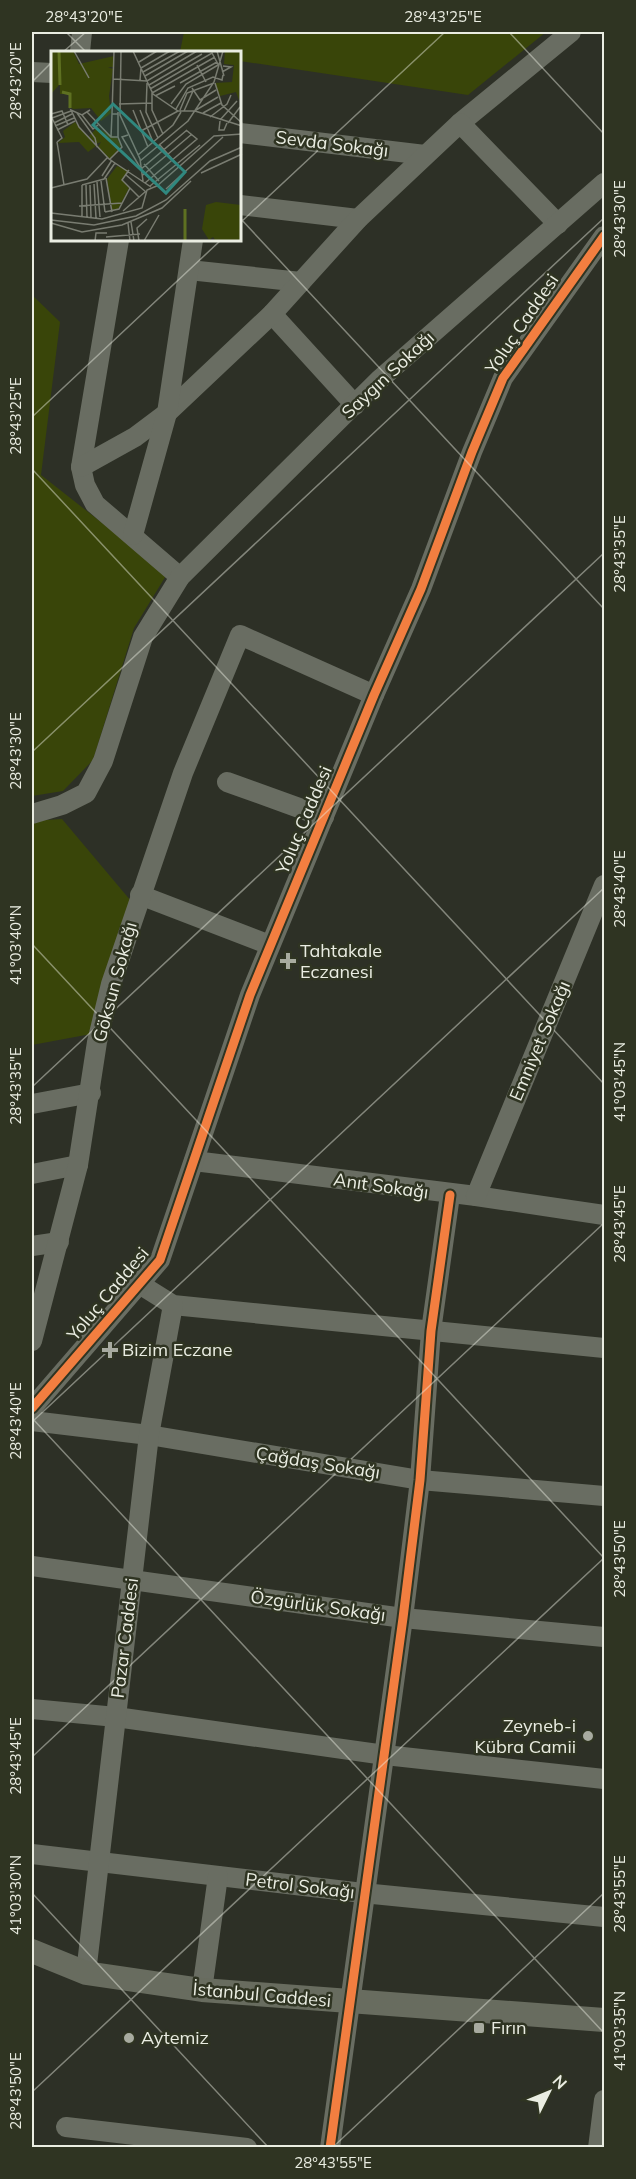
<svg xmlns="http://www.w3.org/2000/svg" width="636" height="2179" viewBox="0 0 636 2179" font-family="Mulish,sans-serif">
<rect width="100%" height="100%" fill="#2d3026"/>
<g fill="#394509">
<polygon points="184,32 546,32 468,95 240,61 240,52 180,52"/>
<polygon points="32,295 60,322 41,475 167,574 134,628 93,760 63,791 32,796"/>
<polygon points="62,819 131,901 91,1034 32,1045 32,821"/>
</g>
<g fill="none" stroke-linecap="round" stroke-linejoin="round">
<g stroke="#696d62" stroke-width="20">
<polyline points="80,52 82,32"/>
<polyline points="32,72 52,73"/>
<polyline points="460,123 571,32"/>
<polyline points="240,133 425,155"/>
<polyline points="240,205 358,219"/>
<polyline points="119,240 81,467 85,485 95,504 180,577"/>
<polyline points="189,270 301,282"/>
<polyline points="272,314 355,405"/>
<polyline points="81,467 135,437 167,413 272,314 358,219 460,123 558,224"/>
<polyline points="133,535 167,413 193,240"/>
<polyline points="227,782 324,817"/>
<polyline points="32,814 62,805 86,793 103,761 143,637 180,577 379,380 604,183"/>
<polyline points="140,895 270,945"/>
<polyline points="32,1104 91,1093"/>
<polyline points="194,1161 476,1196 604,1215"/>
<polyline points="32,1174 78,1165"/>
<polyline points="476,1196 604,885"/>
<polyline points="32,1246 59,1242"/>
<polyline points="141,1285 173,1305 604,1348"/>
<polyline points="32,1341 78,1165 97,1042 111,984 183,773 240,635 374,695"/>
<polyline points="32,1408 160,1260 250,995 374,695 421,589 472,452 503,378 604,236"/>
<polyline points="32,1421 149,1435 420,1480 604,1496"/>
<polyline points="32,1566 403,1618 604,1637"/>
<polyline points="32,1709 116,1717 385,1755 604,1779"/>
<polyline points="32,1854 363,1893 604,1917"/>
<polyline points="86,1973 149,1435 173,1305"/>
<polyline points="202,1990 218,1876"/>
<polyline points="66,2127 247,2148"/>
<polyline points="330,2148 403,1618 420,1480 431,1331 450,1195"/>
<polyline points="598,2148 604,2100"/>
</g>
<polyline stroke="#686c5f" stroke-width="24" points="32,1951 86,1973 202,1990 604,2020"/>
<defs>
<g id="cycleway">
<polyline points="32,1408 160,1260 250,995 374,695 421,589 472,452 503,378 604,236"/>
<polyline points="330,2148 403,1618 420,1480 431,1331 450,1195"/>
</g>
</defs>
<use href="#cycleway" stroke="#2f3422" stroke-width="13"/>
<use href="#cycleway" stroke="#f27e40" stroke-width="9"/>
</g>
<path fill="none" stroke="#eaede2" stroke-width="1.5" stroke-opacity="0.45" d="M66 32 86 52M509 32 604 134M63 52 86 32M32 82 52 62M240 218 604 609M240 223 445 32M32 417 221 240M32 469 604 1084M32 752 604 218M32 944 604 1558M32 1087 604 553M32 1418 604 2033M32 1422 604 888M32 1757 604 1223M32 1893 269 2148M32 2092 604 1558M332 2148 604 1893"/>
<g fill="#a8aba0" stroke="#2f3422" stroke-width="2">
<path d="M285 952h6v6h6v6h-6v6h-6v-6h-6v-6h6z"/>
<path d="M107 1341h6v6h6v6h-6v6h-6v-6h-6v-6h6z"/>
<circle cx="588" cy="1736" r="6"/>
<rect x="473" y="2022" width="12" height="12" rx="3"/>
<circle cx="129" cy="2038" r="6"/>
</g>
<g text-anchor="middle" stroke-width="5" stroke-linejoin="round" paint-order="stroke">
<g font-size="18" fill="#eaede2" stroke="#2f3422">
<text transform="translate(332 144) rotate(7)" y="6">Sevda Sokağı</text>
<text transform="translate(522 324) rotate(-56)" y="6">Yoluç Caddesi</text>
<text transform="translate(388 375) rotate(-43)" y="6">Saygın Sokağı</text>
<text transform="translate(304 820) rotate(-67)" y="6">Yoluç Caddesi</text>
<text transform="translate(115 982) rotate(-75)" y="6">Göksun Sokağı</text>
<text transform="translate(540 1041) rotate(-67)" y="6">Emniyet Sokağı</text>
<text transform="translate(381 1186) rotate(8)" y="6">Anıt Sokağı</text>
<text transform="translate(108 1294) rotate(-50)" y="6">Yoluç Caddesi</text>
<text transform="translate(318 1463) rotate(9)" y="6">Çağdaş Sokağı</text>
<text transform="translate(318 1606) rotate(8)" y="6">Özgürlük Sokağı</text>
<text transform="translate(125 1638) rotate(-83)" y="6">Pazar Caddesi</text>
<text transform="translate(300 1886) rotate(7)" y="6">Petrol Sokağı</text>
<text transform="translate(262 1995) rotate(5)" y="6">İstanbul Caddesi</text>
</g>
<g font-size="18" fill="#eaede2" stroke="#2f3422" text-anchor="start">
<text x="300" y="957">Tahtakale<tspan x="300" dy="21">Eczanesi</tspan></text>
<text x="122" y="1356">Bizim Eczane</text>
<text x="576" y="1732" text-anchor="end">Zeyneb-i<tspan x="576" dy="21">Kübra Camii</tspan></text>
<text x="491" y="2034">Fırın</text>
<text x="141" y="2044">Aytemiz</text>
</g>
</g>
<g transform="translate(51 51)">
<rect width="190" height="190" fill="#2d3026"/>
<path d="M0 0H22L28 13 63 5 62 16H57L62 18 58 45 60 62 50 70 40 57 22 58 18 55V43H9V33L0 43ZM174 0H190L188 49 185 41 169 45 164 32 181 31 183 14 173 13ZM24 71 45 95 37 101 28 91 7 92 14 86 12 80ZM46 77 66 87 70 95 59 108 47 96 50 91 45 93 38 85ZM66 115 77 119 71 129 78 137 67 158 61 159 56 128ZM190 150V190H165L162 186 158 189 151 178 155 154 165 151 190 154Z" fill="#394509"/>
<path fill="none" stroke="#5e7021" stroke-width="3" d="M8 0 9 34M11 41 19 43V57M134 158V190"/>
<path fill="none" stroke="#797c71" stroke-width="1.5" d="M23 0 38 27M70 0 69 64 89 108 92 130M82 0 102 43 127 60H144L191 75M166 0 173 25M88 11 106 0M146 14 155 31M92 21 129 0M171 21 180 16 172 15M94 25 137 0M62 28 96 30 146 0M89 29 90 17 119 0M96 32 95 61 107 87M129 32 166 11M164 32 171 54 191 72M98 34 151 3M141 37 149 49 165 39M99 38 161 2 168 15M104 45 124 35M68 53 101 52M120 53 135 33 167 14M125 58 137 37 162 26 171 29 172 24M39 59 31 64 20 59 28 76 58 108 100 136M82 59 97 96M89 59 102 91M129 59 136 42 163 32M145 59 167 46M133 60 142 40M36 61 60 86H67M26 62 44 87 46 96M152 62 170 52M0 63 11 60 17 74M61 63 63 0M31 64 42 78 47 74M0 65 11 87 6 91M159 66 176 53 180 44M1 67 20 60M169 69 186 50M169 70 168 79H173L176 72M3 72 21 63M177 72 189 56M4 75 23 67M6 79 24 70M90 80 127 60M112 83 101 59V42L164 6M77 84 71 86 90 118 136 79M60 86 61 63H67M6 91 13 134M108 93 123 110M87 104 122 74 130 61M59 108 71 96 67 86V61M89 110 137 70 163 31 172 0M93 113 108 130M78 119 71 129 88 146M150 122 191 103M75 124 95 141M92 124 141 83M51 125 61 109M55 127 61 161M50 130 54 161M46 131 49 166M94 132 146 88 135 79M43 133 45 167M31 134 53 128 64 112M31 134V166M35 134 36 166M39 134 40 166M99 135 149 94M106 135 163 85 191 83M0 137 36 128 57 106M115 138 172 86M28 155 71 152M72 160 94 141M54 161 68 158 79 137M0 162 51 168 91 157 96 139 108 134M0 169 43 174 85 165 115 149 159 110 191 96M80 171 83 190M0 172 31 181 71 174 111 157 140 130M77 172 79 190M55 186 89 183M44 190 45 182H56M88 190 86 177 96 168M93 190 108 164"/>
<path fill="#30887f" fill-opacity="0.15" stroke="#30887f" stroke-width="3" d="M62 53 134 121 115 142 42 74Z"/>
<rect width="190" height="190" fill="none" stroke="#eaede2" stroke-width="3"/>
</g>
<rect width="636" height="2179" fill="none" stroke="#2f3422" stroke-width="66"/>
<g transform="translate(549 2092) rotate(47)" stroke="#2f3422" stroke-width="4.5" paint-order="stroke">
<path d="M0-4.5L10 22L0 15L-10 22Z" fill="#eaede2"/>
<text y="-9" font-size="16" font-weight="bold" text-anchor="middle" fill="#eaede2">N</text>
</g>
<rect x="33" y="33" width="570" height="2113" fill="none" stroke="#eaede2" stroke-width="2"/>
<g font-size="15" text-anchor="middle" fill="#eaede2">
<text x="84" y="22">28°43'20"E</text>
<text x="443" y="22">28°43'25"E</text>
<text transform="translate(16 81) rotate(-90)" y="5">28°43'20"E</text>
<text transform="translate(620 219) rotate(-90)" y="5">28°43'30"E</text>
<text transform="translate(16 416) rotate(-90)" y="5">28°43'25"E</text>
<text transform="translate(620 554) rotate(-90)" y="5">28°43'35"E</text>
<text transform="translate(16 751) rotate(-90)" y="5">28°43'30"E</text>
<text transform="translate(620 889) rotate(-90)" y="5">28°43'40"E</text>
<text transform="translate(16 945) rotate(-90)" y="5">41°03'40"N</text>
<text transform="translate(620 1082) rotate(-90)" y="5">41°03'45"N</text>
<text transform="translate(16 1086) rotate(-90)" y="5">28°43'35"E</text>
<text transform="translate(620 1224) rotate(-90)" y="5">28°43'45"E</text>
<text transform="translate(16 1421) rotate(-90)" y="5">28°43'40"E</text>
<text transform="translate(620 1559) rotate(-90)" y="5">28°43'50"E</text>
<text transform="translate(16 1756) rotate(-90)" y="5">28°43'45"E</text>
<text transform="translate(620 1894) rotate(-90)" y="5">28°43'55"E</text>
<text transform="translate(16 1895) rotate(-90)" y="5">41°03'30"N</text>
<text transform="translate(620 2031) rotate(-90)" y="5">41°03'35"N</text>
<text transform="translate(16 2091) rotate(-90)" y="5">28°43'50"E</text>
<text x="333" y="2168">28°43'55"E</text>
</g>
</svg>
